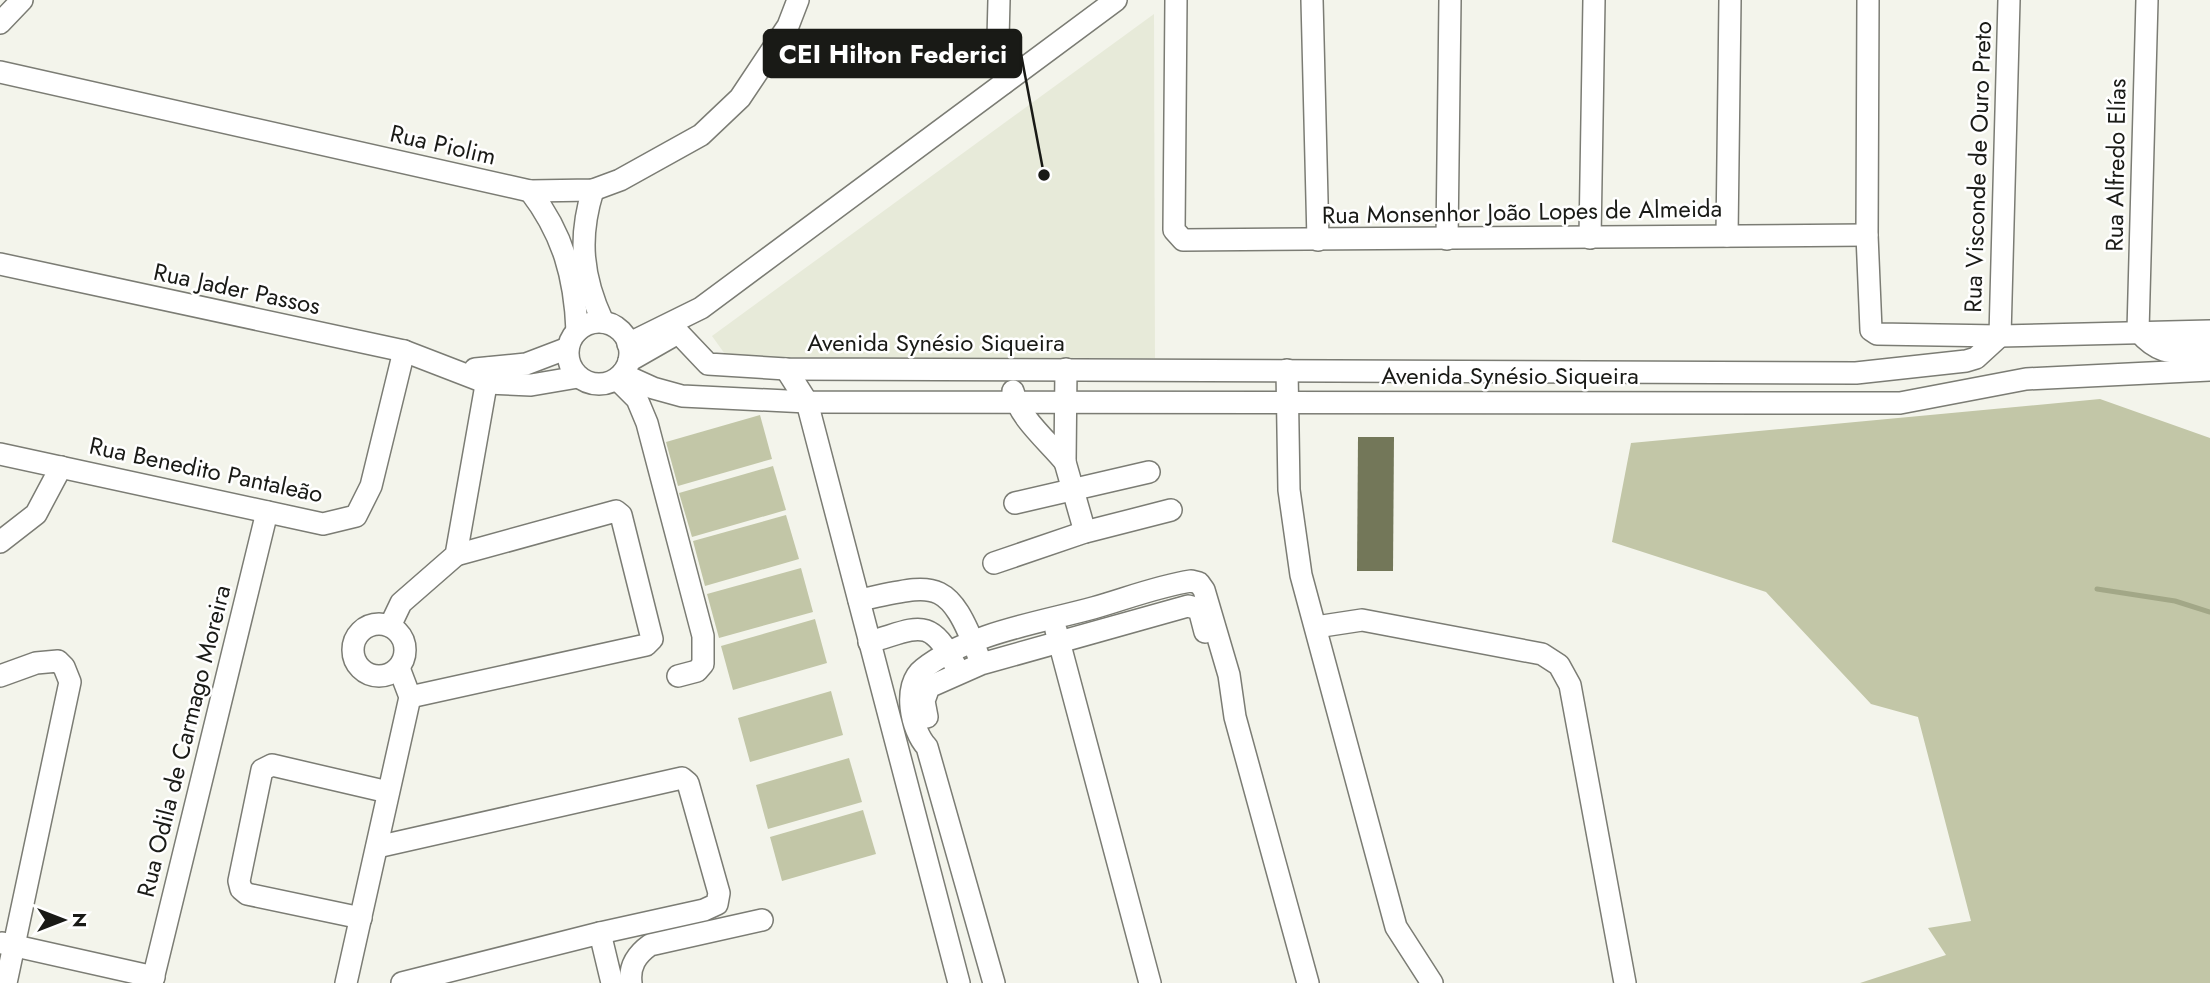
<svg xmlns="http://www.w3.org/2000/svg" width="2210" height="983" viewBox="0 0 2210 983" font-family="Jost,sans-serif">
<rect width="100%" height="100%" fill="#f3f4eb"/>
<polygon fill="#e7ead9" points="1154,14 1155,358 727,357 712,336"/>
<g fill="#c2c6a7">
<polygon points="2100,399 2210,438 2210,983 1860,983 1946,955 1928,928 1971,921 1918,717 1871,704 1766,592 1612,542 1631,443"/>
<polygon points="760,415 772,459 678,486 666,442"/>
<polygon points="773,466 786,510 692,537 679,493"/>
<polygon points="786,515 799,559 705,586 693,541"/>
<polygon points="801,568 813,612 719,638 707,594"/>
<polygon points="815,619 827,663 733,690 721,646"/>
<polygon points="831,691 843,735 750,762 738,718"/>
<polygon points="849,758 862,802 768,829 756,785"/>
<polygon points="863,810 876,854 782,881 770,837"/>
</g>
<g fill="none" stroke-linecap="round" stroke-linejoin="round">
<polyline stroke="#a2a787" stroke-width="5" points="2097,589 2175,601 2210,612"/>
</g>
<polygon fill="#737759" points="1358,437 1394,437 1393,571 1357,571"/>
<g fill="none" stroke-linecap="round" stroke-linejoin="round">
<defs>
<g id="minor">
<polyline points="999,0 998,39 1004,83"/>
<polyline points="1176,0 1174,230 1183,240 1867,235"/>
<polyline points="1312,0 1318,240"/>
<polyline points="1868,0 1867,235 1871,330 1877,334 2000,336 2210,331"/>
<path d="M2147 0 2138 331C2162 359 2176 351 2210 351"/>
<polyline points="0,23 22,0"/>
<polyline points="0,72 530,191 593,190 620,180 701,135 740,98 788,26 798,0"/>
<path d="M593 190C578 238 582 277 603 322"/>
<path d="M530 191C563 234 575 277 577 331"/>
<polyline points="1727,236 1730,0"/>
<polyline points="1590,238 1594,0"/>
<polyline points="1447,239 1450,0"/>
<polyline points="0,264 404,351 487,383 531,385 578,377"/>
<circle cx="599" cy="353" r="31"/>
<polyline points="671,325 708,364 786,369 1856,373 1966,361 1976,358 2000,336"/>
<polyline points="2000,336 2009,0"/>
<polyline points="628,344 701,308 1116,0"/>
<polyline points="629,361 678,333"/>
<polyline points="475,369 526,364 568,348"/>
<polyline points="786,369 807,402 959,983"/>
<polyline points="1066,369 1065,462 1085,532"/>
<polyline points="1287,370 1289,490 1301,575 1396,927 1432,983"/>
<polyline points="622,374 653,388 682,396 807,402 1900,403 2026,379 2210,370"/>
<polyline points="617,379 637,399 647,423 703,636 703,664 697,671 678,676"/>
<path d="M1013 391C1019 418 1048 441 1065 462"/>
<polyline points="0,454 323,524 356,516 371,486 404,351"/>
<polyline points="1015,503 1149,472"/>
<polyline points="0,542 36,514 61,467"/>
<polyline points="994,563 1085,532 1171,510"/>
<path d="M859 600C934 585 947 574 978 655"/>
<circle cx="379" cy="650" r="26"/>
<polyline points="390,626 401,603 456,555 489,368"/>
<polyline points="1316,627 1362,620 1542,654 1559,665 1570,685 1625,983"/>
<polyline points="1056,630 1150,983"/>
<path d="M869 642C917 629 929 614 955 665"/>
<polyline points="0,676 36,663 58,661 64,667 70,682 6,983"/>
<polyline points="410,697 646,645 652,639 621,515 616,511 456,555"/>
<polyline points="927,717 924,701 929,687 981,664 1188,606 1199,609 1205,632"/>
<polyline points="377,847 682,778 688,783 719,893 717,904 704,910 600,933 402,983"/>
<polyline points="361,918 247,894 241,889 239,881 262,770 272,765 388,792"/>
<polyline points="600,933 612,983"/>
<polyline points="2,943 154,977"/>
<polyline points="152,983 267,512"/>
<polyline points="346,983 410,697 399,668"/>
<path d="M631 983C629 966 636 955 650 945L762 920"/>
<path d="M994 983 927 747C911 730 902 685 923 669 969 633 1038 623 1093 608 1125 599 1158 586 1191 581L1199 583 1204 590 1229 675 1235 717 1308 983"/>
</g>
</defs>
<use href="#minor" stroke="#7b7c74" stroke-width="24"/>
<use href="#minor" stroke="#fff" stroke-width="21"/>
</g>
<g text-anchor="middle" stroke-width="5" stroke-linejoin="round" paint-order="stroke">
<g font-size="24" fill="#191a16" stroke="#fff">
<text transform="translate(443 145) rotate(13)" y="8">Rua Piolim</text>
<text transform="translate(2116 165) rotate(-89)" y="8">Rua Alfredo Elías</text>
<text transform="translate(1978 167) rotate(-88)" y="8">Rua Visconde de Ouro Preto</text>
<text transform="translate(1522 212) rotate(-1)" y="8">Rua Monsenhor João Lopes de Almeida</text>
<text transform="translate(237 289) rotate(12)" y="8">Rua Jader Passos</text>
<text x="936" y="351">Avenida Synésio Siqueira</text>
<text x="1510" y="384">Avenida Synésio Siqueira</text>
<text transform="translate(206 470) rotate(12)" y="8">Rua Benedito Pantaleão</text>
<text transform="translate(184 741) rotate(-76)" y="8">Rua Odila de Carmago Moreira</text>
</g>
</g>
<path fill="none" stroke="#191a16" stroke-width="2.5" d="M1044 175L1021 54"/>
<circle fill="#191a16" stroke="#fff" stroke-width="2.5" cx="1044" cy="175" r="7"/>
<rect fill="#191a16" stroke="#191a16" stroke-width="2.5" x="764" y="30" width="257" height="47" rx="7"/>
<g font-size="26" text-anchor="middle" font-weight="bold" fill="#fff">
<text x="893" y="63">CEI Hilton Federici</text>
</g>
<g transform="translate(63 920) rotate(90)" stroke="#ffffff" stroke-width="5" paint-order="stroke">
<path d="M0-5L12 26L0 18L-12 26Z" fill="#191a16"/>
<text y="-10" font-size="19" font-weight="bold" text-anchor="middle" fill="#191a16">N</text>
</g>
</svg>
